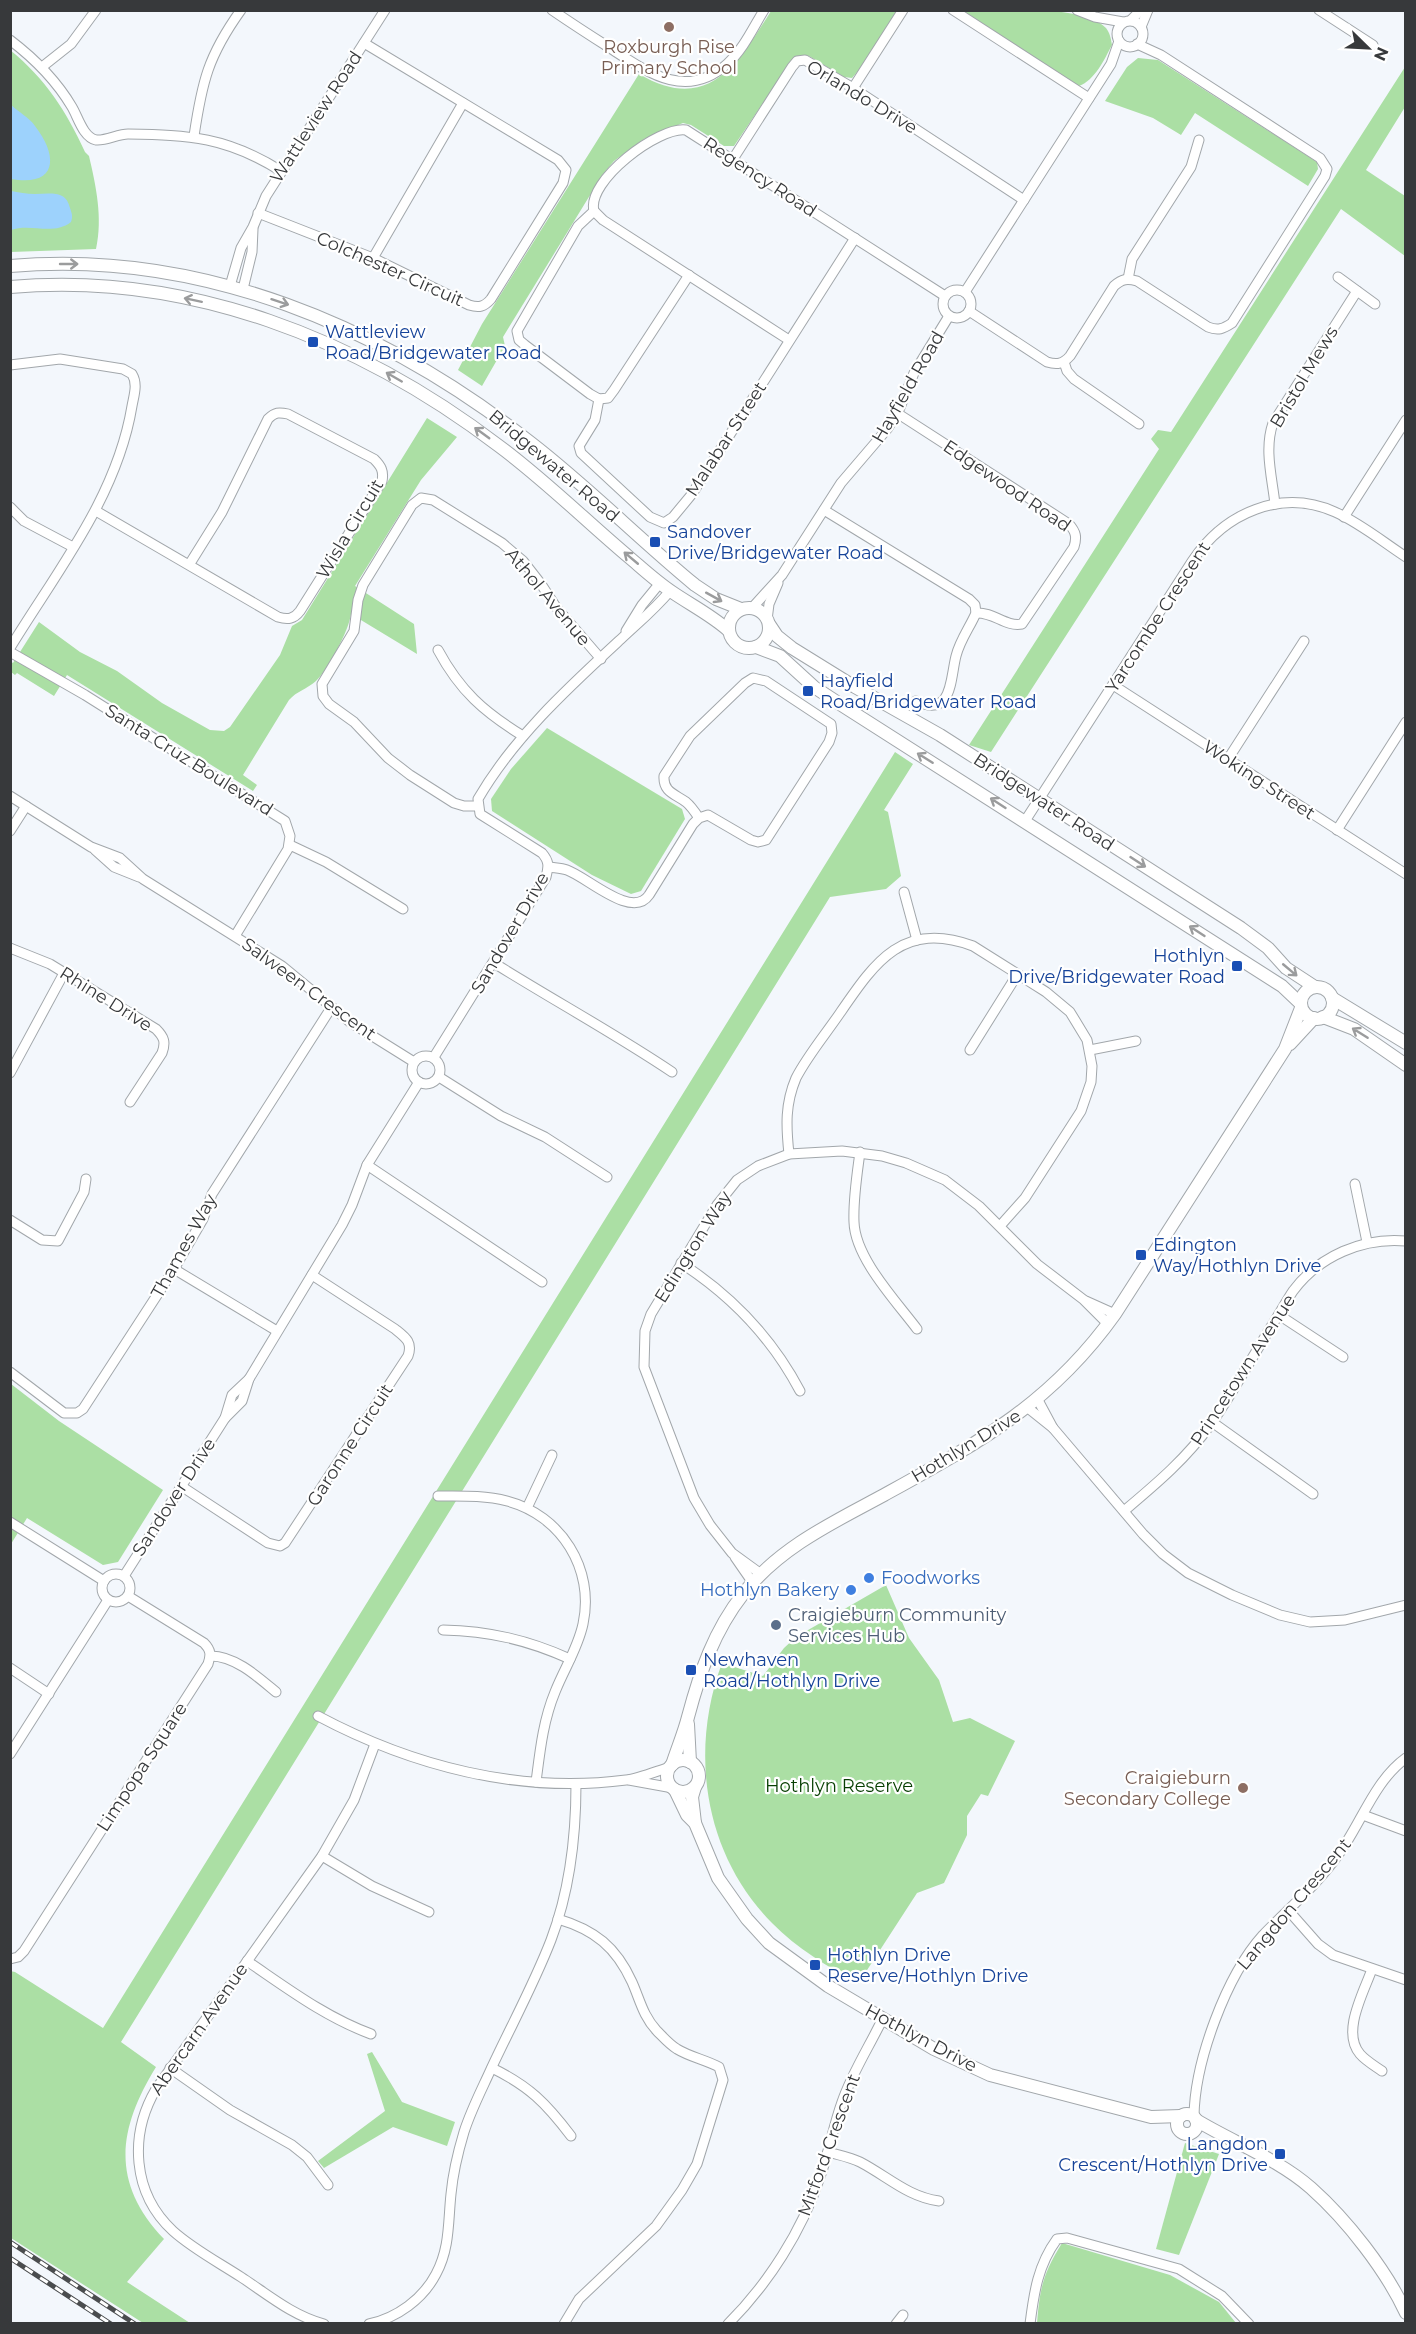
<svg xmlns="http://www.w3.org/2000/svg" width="1416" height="2334" viewBox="0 0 1416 2334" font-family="Montserrat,sans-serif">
<rect width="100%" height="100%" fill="#f3f7fc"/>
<g fill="#abdfa4">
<path d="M771 11H897L858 71 852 78 844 77 809 56 803 55 794 57 734 146H724L691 125 683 123 644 139 614 161 603 174 503 337 505 346 482 386 458 370 482 324 639 74C709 115 738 63 771 11Z"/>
<path d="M961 11C996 11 1081 3 1106 28 1110 33 1111 39 1112 45 1104 60 1095 80 1079 86Z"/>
<path d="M10 50C45 78 67 112 85 152L89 156C96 186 103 218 96 249L11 252Z"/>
<polygon points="1138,58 1158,60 1317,162 1318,169 1308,186 1195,113 1181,135 1153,118 1105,101 1127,67"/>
<polygon points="1405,67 1405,107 1366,170 1405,196 1405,256 1341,209 991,752 969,745 1159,449 1151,439 1158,430 1171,432"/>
<path d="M427 418 457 437 421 480 355 586 414 624 417 654 351 614C349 630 328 670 316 681 307 689 297 691 289 700L243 775 257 785 253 791 67 675 54 696 17 673 15 675 11 672 10 661 13 663 39 622 80 652 117 671 162 703 210 730 224 731 230 727 280 655 292 626 302 620Z"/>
<polygon points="547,728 682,809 685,819 641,891 631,894 592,875 492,811 491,799 511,769"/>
<path d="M895 752 913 764 884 810 888 812 901 876 886 889 830 897 121 2042 156 2067C118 2129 110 2182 164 2239L127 2282 190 2323H143L11 2238 10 1971 15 1972 103 2028Z"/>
<polygon points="11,1384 59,1421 163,1490 118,1562 103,1565 27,1518 11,1544"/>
<path d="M886 1585 909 1638 939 1680 953 1722 970 1718 1015 1741 988 1796 981 1794 967 1816V1835L944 1883 917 1893 858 1984C828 1966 797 1949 772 1923 704 1854 689 1752 722 1663L763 1676 784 1648 796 1637Z"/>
<polygon points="372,2052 402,2102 455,2122 447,2146 393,2127 324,2168 318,2161 385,2111 367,2054"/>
<polygon points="1185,2143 1219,2154 1179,2255 1156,2249"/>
<path d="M1062 2243 1170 2275 1219 2302 1236 2323H1037C1040 2287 1043 2274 1062 2243Z"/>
</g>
<g fill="#9dd2fc">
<path d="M10 104C18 112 29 117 35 126 59 157 57 187 11 179Z"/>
<path d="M11 191C18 192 27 194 35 194 50 194 66 190 70 208 72 214 73 216 71 222 53 236 31 223 11 230Z"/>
</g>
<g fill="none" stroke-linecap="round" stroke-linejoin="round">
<defs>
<g id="minor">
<path d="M552 10C571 23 591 36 610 48 647 72 686 101 727 64 743 50 753 28 764 10"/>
<polyline points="953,10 1089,98"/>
<polyline points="1077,10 1095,17 1123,22"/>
<polyline points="1319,10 1373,45"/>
<polyline points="1131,20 1141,10"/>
<circle cx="1130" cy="34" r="13"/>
<polyline points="1141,27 1148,10"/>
<path d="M10 40C35 59 56 80 72 107 78 117 83 137 96 140 106 141 118 134 128 134 190 135 227 137 281 171"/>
<polyline points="42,67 71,44 96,10"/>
<polyline points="853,88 903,10"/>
<path d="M194 136C202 82 208 56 241 10"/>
<polyline points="733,159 792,67 797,61 805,60 853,88 1024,200"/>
<path d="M594 211C586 181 659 126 686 130L945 296"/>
<polyline points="594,211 578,226 517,331 519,340 525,345 590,394 599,399 608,398 614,390 689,275"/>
<polyline points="594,211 603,220 789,340"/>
<path d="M258 213 373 258 469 305C479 308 484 307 491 299L563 183 566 170 558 160 364 43"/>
<polyline points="373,258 463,103"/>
<polyline points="1338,277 1375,304"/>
<polyline points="1128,279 1132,259 1191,167 1199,140"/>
<polyline points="230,286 241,248 253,227 266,196 385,10"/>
<polyline points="243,289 252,252 253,229"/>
<circle cx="957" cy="304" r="14"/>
<polyline points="965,292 1111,64 1119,41"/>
<path d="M969 311 1047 362C1057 365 1063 364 1070 356L1114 286C1122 279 1127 278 1137 281L1208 327C1218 331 1223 329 1232 323L1325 176 1327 169 1320 158 1161 55 1137 44"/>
<polyline points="1064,362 1067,371 1074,379 1139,424"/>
<path d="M10 365 60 359 123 369 132 374C138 384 134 395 132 406 117 497 57 571 10 648"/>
<polyline points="599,399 595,420 579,446 581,453 650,517 664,523 673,517 692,494 855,238"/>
<path d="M897 413 1069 524C1076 532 1077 537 1074 547L1022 624C1005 627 994 612 976 613"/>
<path d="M1275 504C1272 477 1264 449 1273 423L1357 291"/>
<polyline points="10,507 24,521 73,547"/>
<path d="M824 510 969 599 975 605 976 613C970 627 960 640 956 656 950 679 953 718 916 701"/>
<path d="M96 511 278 617C288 620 294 619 300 611L382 481C384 471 381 466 374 459L288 414C279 412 275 412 268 419L222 512 189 565"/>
<polyline points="1344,517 1406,420"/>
<polyline points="752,608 782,575 841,483 888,428 899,410 914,373 949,316"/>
<polyline points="767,620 769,604 778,583"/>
<polyline points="626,631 642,605 660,583"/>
<path d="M438 650C460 691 484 712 523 736"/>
<polyline points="10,652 85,695 285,821 290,836 288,849 235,936"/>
<polyline points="1113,685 1406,874"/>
<polyline points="1228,759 1304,641"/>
<polyline points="10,796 91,847 120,858 143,879 282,966 350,1022 414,1062"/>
<polyline points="477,806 464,806 454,803 410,775 388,758 354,722 329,704 323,696 322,684 354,631 358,600 363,585 412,505 421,498 433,500 502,543 523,561 541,584 556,607 601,659"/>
<path d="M1025 821 1193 560C1225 513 1281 488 1335 512 1360 523 1383 542 1406 557"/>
<polyline points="1337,830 1406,722"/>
<polyline points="10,831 26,806"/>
<polyline points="290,845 326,862 403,909"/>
<polyline points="95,850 114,867 139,877"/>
<path d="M549 867C555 868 561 868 567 870 587 877 632 920 649 895L693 824 699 818 708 815 751 840 758 842 766 840 829 742 832 733 831 724 766 681 753 678 745 683 690 736 664 776C663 792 675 794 686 802 691 806 695 812 699 818"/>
<polyline points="904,892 917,940"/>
<path d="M10 948 50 964 156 1029C164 1037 166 1042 162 1053L130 1102"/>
<path d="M494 963C553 1000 614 1033 672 1072"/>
<polyline points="970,1050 1017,975"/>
<polyline points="1090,1050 1136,1041"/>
<circle cx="426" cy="1070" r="14"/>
<path d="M434 1057 546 877C549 866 549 861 542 853L480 814 478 799C514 737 569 687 621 639 639 622 654 610 670 591"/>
<polyline points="10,1073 64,973"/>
<polyline points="439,1077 501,1116 545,1137 607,1177"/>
<path d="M860 1152C857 1175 853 1199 854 1222 855 1258 896 1301 917 1329"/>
<path d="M789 1154C786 1126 785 1104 796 1078 808 1055 825 1035 840 1013 875 962 903 920 973 946L1046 992 1070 1012 1087 1040 1092 1066 1091 1082 1081 1111 1025 1198 1000 1226"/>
<polyline points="367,1165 542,1282"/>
<polyline points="1355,1184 1367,1242"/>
<polyline points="10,1220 42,1240 58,1241 84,1192 86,1179"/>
<path d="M681 1263C732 1296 772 1338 800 1391"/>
<polyline points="174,1269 277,1331"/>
<polyline points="1086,1301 1115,1314"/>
<polyline points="1279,1315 1343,1357"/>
<polyline points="10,1372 64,1413 77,1413 83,1409 174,1269 203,1219 212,1194 331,1008"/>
<polyline points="1038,1400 1053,1428"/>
<polyline points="1028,1408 1053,1428 1143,1534 1163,1554 1188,1573 1232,1595 1280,1615 1310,1622 1345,1620 1406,1605"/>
<polyline points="225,1418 242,1401 249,1379 342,1225 352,1205 367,1165 419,1082"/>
<polyline points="1212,1422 1313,1494"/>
<path d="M181 1486 268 1543 280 1546 285 1543 408 1356C413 1342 405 1337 395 1329L312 1275"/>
<path d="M438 1496C461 1496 485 1495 507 1501 561 1515 595 1569 583 1624 578 1648 564 1669 555 1692 543 1721 540 1751 536 1782"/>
<polyline points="527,1508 552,1455"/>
<path d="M1124 1511C1156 1484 1186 1459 1211 1424 1232 1394 1250 1361 1269 1330 1277 1318 1285 1303 1293 1291 1319 1256 1363 1237 1406 1241"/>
<polyline points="10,1522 104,1581"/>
<polyline points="735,1557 753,1583"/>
<circle cx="116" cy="1588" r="14"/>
<polyline points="761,1574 732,1553 710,1525 694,1498 644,1367 645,1331 651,1314 717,1205 737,1180 758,1166 789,1154 842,1151 882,1156 906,1163 945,1180 979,1206 1037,1264 1084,1300 1108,1324"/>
<polyline points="124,1576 225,1418 232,1395 249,1379"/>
<path d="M443 1630C489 1631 528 1640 570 1659"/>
<path d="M211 1656C235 1656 258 1677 276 1692"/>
<polyline points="10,1668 49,1694"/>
<path d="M318 1716C412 1766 519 1794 626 1780 638 1779 657 1771 670 1767"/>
<polyline points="10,1754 108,1600"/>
<polyline points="629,1780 673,1788"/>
<polyline points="1363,1815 1406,1831"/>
<polyline points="322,1856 372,1886 429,1912"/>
<polyline points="1288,1910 1318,1944 1333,1955 1406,1980"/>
<path d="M558 1919C595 1930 616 1947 632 1982 640 2000 643 2016 657 2031 663 2037 670 2045 677 2049 690 2057 706 2060 719 2067L723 2080 697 2164 682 2190 656 2226 579 2299 564 2324"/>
<path d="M10 1959 18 1957 24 1951 208 1664C211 1655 211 1650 204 1643L128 1596"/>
<path d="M247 1961C287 1988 325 2017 371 2034"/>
<path d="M1372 1969C1364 1992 1341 2032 1360 2054 1366 2061 1375 2066 1382 2071"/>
<polyline points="170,2068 230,2110 292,2145 307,2157 328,2185"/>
<path d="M492 2068C529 2086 546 2103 571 2136"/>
<path d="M1194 2116C1195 2061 1226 1976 1263 1935 1288 1909 1317 1885 1338 1855 1361 1824 1374 1781 1406 1758"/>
<path d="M828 2152C838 2155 850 2157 860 2162 887 2176 908 2197 939 2201"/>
<path d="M324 2324C293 2316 267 2294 241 2277 218 2262 193 2249 173 2231 132 2193 129 2135 156 2089L322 1856 354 1800 375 1744"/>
<path d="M369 2324C397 2318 423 2299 436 2274 450 2248 448 2222 451 2194 453 2173 458 2152 464 2132 471 2110 482 2089 491 2069 511 2026 534 1984 551 1940 570 1890 576 1837 576 1784"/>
<path d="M728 2324C768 2284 802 2231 820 2177 829 2152 833 2127 842 2102 852 2073 869 2047 882 2020"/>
<polyline points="896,2324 903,2315"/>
<path d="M1030 2324C1034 2292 1038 2265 1057 2239L1067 2238 1179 2269 1222 2296 1249 2324"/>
</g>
<g id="tertiary">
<path d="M10 266C200 249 384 327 531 443 588 487 639 539 695 585L716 599 741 609"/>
<path d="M10 287C188 271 360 340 499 446 545 480 586 521 630 558 644 570 657 582 672 592 691 605 711 615 728 630"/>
<circle cx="749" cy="628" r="20"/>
<polyline points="769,624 777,636 792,648 855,687 940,735 1241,928 1268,948 1286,968 1315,987"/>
<polyline points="756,647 780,656 814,687 843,706 1282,986 1301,1004"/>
<circle cx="1317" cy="1003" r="16"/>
<polyline points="1332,998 1406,1043"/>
<polyline points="1323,1017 1354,1029 1406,1065"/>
<polyline points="1290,1044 1314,1018"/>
<polyline points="688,1724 690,1762"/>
<circle cx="683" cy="1776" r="16"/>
<path d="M672 1765C677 1749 684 1733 688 1717 700 1672 714 1631 743 1594 780 1547 834 1522 884 1495 978 1443 1051 1404 1115 1314L1285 1049 1301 1008"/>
<polyline points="695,1787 692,1797 695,1823"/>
<polyline points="675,1790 687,1815 695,1823 718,1878 747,1919 769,1943 828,1986 934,2049 990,2075 1151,2117 1181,2116"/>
<circle cx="1187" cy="2124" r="10"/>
<path d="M1196 2120C1234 2143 1278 2159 1311 2188 1347 2220 1386 2270 1406 2313"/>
</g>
</defs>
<use href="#minor" stroke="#a2a7ab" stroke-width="11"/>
<use href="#tertiary" stroke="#a2a7ab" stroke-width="14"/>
<use href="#minor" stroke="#fff" stroke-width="9"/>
<use href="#tertiary" stroke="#fff" stroke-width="12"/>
<defs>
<g id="rail">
<polyline points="10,2242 135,2324"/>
<polyline points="10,2258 111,2324"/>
</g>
</defs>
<use href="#rail" stroke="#4a4c4e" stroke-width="5"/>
<use href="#rail" stroke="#fff" stroke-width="3" stroke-dasharray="9" stroke-linecap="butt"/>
</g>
<defs><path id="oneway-shaft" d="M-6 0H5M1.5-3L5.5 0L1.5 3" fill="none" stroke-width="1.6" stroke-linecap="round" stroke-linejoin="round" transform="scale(1.5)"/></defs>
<g stroke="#9b9c9d">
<use href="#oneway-shaft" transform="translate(69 264)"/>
<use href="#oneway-shaft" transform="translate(193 300) rotate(-168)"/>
<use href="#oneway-shaft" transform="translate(280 302) rotate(18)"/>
<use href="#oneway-shaft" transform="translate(394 377) rotate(-150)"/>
<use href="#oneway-shaft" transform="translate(482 433) rotate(-144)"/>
<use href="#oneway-shaft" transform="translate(631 558) rotate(-140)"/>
<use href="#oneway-shaft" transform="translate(714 597) rotate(29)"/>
<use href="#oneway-shaft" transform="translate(925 758) rotate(-148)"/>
<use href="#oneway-shaft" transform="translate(998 803) rotate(-147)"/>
<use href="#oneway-shaft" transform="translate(1138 862) rotate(33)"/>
<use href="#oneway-shaft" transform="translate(1197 931) rotate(-147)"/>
<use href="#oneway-shaft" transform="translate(1290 970) rotate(40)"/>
<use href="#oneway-shaft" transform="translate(1360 1033) rotate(-148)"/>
</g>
<g fill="#8d6e63" stroke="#fff" stroke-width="2">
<circle cx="669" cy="27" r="6"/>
<circle cx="1243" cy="1788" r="6"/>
</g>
<g fill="#1a4fb4" stroke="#fff" stroke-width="2">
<rect x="307" y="336" width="12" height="12" rx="3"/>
<rect x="649" y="536" width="12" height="12" rx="3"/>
<rect x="802" y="685" width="12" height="12" rx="3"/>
<rect x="1231" y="960" width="12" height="12" rx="3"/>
<rect x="1135" y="1249" width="12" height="12" rx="3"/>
<rect x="685" y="1664" width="12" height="12" rx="3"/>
<rect x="809" y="1959" width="12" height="12" rx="3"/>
<rect x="1274" y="2148" width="12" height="12" rx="3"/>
</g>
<g fill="#3f7fe0" stroke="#fff" stroke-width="2">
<circle cx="869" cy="1578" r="6"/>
<circle cx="851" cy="1590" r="6"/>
</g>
<circle fill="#5c6f8a" stroke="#fff" stroke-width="2" cx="776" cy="1625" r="6"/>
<g text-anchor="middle" stroke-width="4.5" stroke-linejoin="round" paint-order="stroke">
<g font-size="18" fill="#785e54" stroke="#fff">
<text x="669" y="53">Roxburgh Rise<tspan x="669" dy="21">Primary School</tspan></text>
<text x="1231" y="1784" text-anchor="end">Craigieburn<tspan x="1231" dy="21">Secondary College</tspan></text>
</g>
<g font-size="18" fill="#37393b" stroke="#fff">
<text transform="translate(862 97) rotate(31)" y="6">Orlando Drive</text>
<text transform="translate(316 117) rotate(-57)" y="6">Wattleview Road</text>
<text transform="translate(760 177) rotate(33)" y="6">Regency Road</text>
<text transform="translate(390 269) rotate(24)" y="6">Colchester Circuit</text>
<text transform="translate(1304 377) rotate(-59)" y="6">Bristol Mews</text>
<text transform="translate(908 387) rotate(-60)" y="6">Hayfield Road</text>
<text transform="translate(726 439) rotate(-57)" y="6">Malabar Street</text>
<text transform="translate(554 466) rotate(40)" y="6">Bridgewater Road</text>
<text transform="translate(1007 486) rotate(34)" y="6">Edgewood Road</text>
<text transform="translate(350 529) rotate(-59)" y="6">Wisla Circuit</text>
<text transform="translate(548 597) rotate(50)" y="6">Athol Avenue</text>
<text transform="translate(1158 617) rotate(-57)" y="6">Yarcombe Crescent</text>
<text transform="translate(189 760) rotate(32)" y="6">Santa Cruz Boulevard</text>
<text transform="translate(1259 780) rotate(33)" y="6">Woking Street</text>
<text transform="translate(1044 802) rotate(33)" y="6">Bridgewater Road</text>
<text transform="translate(510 933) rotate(-60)" y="6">Sandover Drive</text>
<text transform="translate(309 989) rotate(36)" y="6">Salween Crescent</text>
<text transform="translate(106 999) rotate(32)" y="6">Rhine Drive</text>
<text transform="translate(184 1246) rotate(-61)" y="6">Thames Way</text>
<text transform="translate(693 1247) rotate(-58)" y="6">Edington Way</text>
<text transform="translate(1243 1370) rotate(-57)" y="6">Princetown Avenue</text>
<text transform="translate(350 1445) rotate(-57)" y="6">Garonne Circuit</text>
<text transform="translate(966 1446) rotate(-31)" y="6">Hothlyn Drive</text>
<text transform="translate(174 1497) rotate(-57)" y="6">Sandover Drive</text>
<text transform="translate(142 1767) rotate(-57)" y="6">Limpopa Square</text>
<text transform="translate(1294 1904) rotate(-50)" y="6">Langdon Crescent</text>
<text transform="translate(199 2029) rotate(-55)" y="6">Abercarn Avenue</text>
<text transform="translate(921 2038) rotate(28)" y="6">Hothlyn Drive</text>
<text transform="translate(829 2145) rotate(-70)" y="6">Mitford Crescent</text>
</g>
<g font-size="18" fill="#164399" stroke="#fff" text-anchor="start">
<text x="325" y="338">Wattleview<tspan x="325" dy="21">Road/Bridgewater Road</tspan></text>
<text x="667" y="538">Sandover<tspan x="667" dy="21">Drive/Bridgewater Road</tspan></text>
<text x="820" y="687">Hayfield<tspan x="820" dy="21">Road/Bridgewater Road</tspan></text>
<text x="1225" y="962" text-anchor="end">Hothlyn<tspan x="1225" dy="21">Drive/Bridgewater Road</tspan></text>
<text x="1153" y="1251">Edington<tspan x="1153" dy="21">Way/Hothlyn Drive</tspan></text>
<text x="703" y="1666">Newhaven<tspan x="703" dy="21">Road/Hothlyn Drive</tspan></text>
<text x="827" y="1961">Hothlyn Drive<tspan x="827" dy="21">Reserve/Hothlyn Drive</tspan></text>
<text x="1268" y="2150" text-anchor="end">Langdon<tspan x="1268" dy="21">Crescent/Hothlyn Drive</tspan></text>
</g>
<g font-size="18" fill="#366cbe" stroke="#fff" text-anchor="start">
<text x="881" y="1584">Foodworks</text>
<text x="839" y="1596" text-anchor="end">Hothlyn Bakery</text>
</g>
<g font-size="18" fill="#4e5e75" stroke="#fff" text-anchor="start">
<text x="788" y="1621">Craigieburn Community<tspan x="788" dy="21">Services Hub</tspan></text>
</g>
<g font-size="18" fill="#073f02" stroke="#fff">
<text x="839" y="1792">Hothlyn Reserve</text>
</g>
</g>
<rect width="1416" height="2334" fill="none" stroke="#37393b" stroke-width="24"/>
<g transform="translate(1368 48) rotate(114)" stroke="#ffffff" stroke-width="4.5" paint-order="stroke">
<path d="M0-4.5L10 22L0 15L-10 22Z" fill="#37393b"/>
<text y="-9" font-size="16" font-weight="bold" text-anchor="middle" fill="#37393b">N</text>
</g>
</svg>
